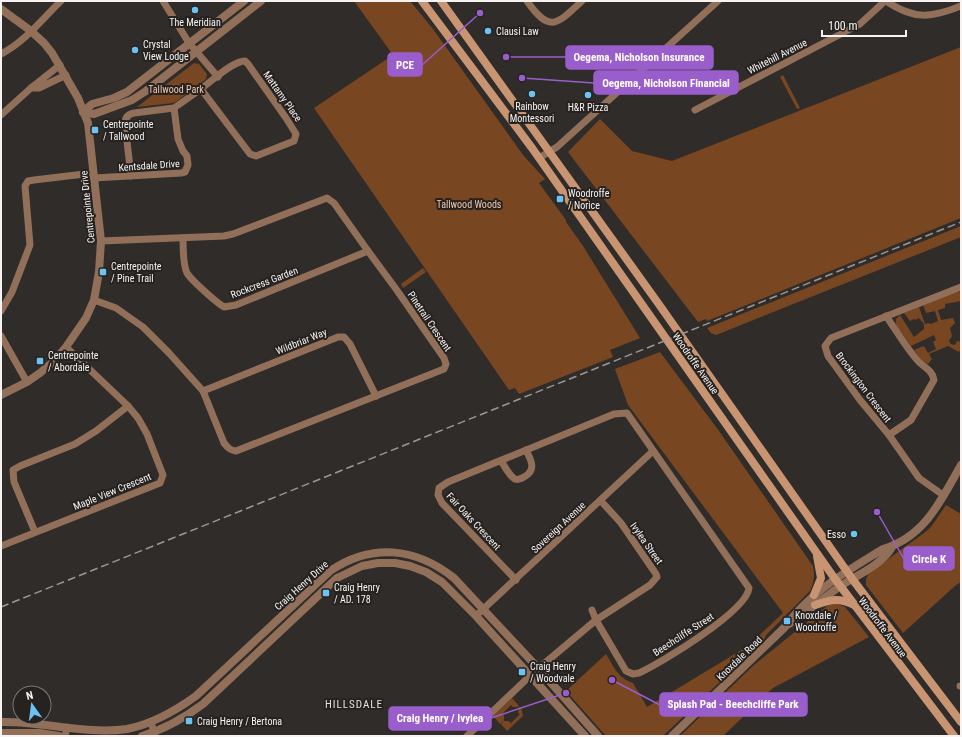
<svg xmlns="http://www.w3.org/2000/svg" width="962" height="737" viewBox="0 0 962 737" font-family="'Roboto Condensed',sans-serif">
<rect width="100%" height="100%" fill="#302c2a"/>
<g fill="#794622">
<polygon points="354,1 410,1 433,29 523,155 545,179 539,183 566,220 566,222 583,246 640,338 610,350 613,357 519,394 515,388 509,390 314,108 393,55"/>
<polygon points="961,47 961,218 707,321 706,319 698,322 568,152 600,119 632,151 672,161"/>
<polygon points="194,63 199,64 207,74 206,79 177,101 173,103 137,107"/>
<polygon points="783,75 800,108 797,109 780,77"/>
<polygon points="961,226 961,237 716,335 711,333 707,328"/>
<polygon points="423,268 426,272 403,288 401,284"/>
<path d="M957 292H961V301L945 304V308L938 310 941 320 953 318 955 323 950 328 952 336C951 339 947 340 951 344L955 345 957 341H959C962 344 961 349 959 352L948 346 929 354 932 359 928 364 920 358 914 350 924 346 928 353 936 349 933 342 936 340 934 335 911 346 896 325V319L900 315 914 337 924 329V324L919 318 915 320 914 319 910 321 904 313 919 307 925 324 929 323 931 324 938 321 935 311 926 313 923 305Z"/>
<path d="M660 352 719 431 813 566C815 576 814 582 810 591L767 634 762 642 663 736H606L566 691 606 654C614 667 618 678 633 683L647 707 748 646 783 613 628 405 615 369Z"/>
<polygon points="946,505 961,514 961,582 956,585 903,633 866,585 866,579 869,573 924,533 931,527"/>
<polygon points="836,603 845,607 869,637 773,688 723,736 680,736 754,665 827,606"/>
<polygon points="512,698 519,706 517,707 513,707 511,705 502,714 504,716 504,721 500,724 495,718 491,718"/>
<polygon points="519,707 521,707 523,716 507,731 501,724 504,721 508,721 511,723 520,714 518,713"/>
</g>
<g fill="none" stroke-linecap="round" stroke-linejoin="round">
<g stroke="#916f59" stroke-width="7">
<polyline points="163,1 189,43 218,77"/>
<path d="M527 1C550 34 557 24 582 1"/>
<path d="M886 1C914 20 932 18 961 6"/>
<path d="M1 54C25 42 42 19 61 1"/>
<polyline points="60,65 31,88 39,88 66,75"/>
<polyline points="695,110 860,24 885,1"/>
<polyline points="1,115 31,88"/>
<polyline points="539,158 557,147 718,1"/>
<path d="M131 176 125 124C125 118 128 114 134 113L174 108 201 89 202 88C213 80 233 61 245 61L248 64 286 118 296 134 294 141 256 156 250 154 201 89"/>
<polyline points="94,178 181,173 185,172 188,165 187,156 183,151 178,139 174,108"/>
<path d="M183 238C183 247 183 265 187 273 191 280 217 303 224 307L236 305 368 251"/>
<path d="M94 300 116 308 143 327 169 353 203 391 224 443C228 448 230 450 236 451L444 369 446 364 444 358 396 289 368 251 334 203 327 198 233 234 224 236 101 241"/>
<polyline points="1,311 12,292 30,245 25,186 28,181 34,180 93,173"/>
<path d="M886 316C896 330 907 349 918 361 924 367 933 371 934 380L911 420 889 435"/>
<polyline points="1,336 27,382"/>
<polyline points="203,391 338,337 344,337 350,344 376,396"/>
<path d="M501 461C505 466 509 476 515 479 518 480 521 479 524 477 537 470 531 460 526 450"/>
<polyline points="943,495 919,478 889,435 860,400 828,356 825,346 831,338 961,287"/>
<polyline points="35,532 14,482 13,470 20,466 75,444 96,431 128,406"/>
<polyline points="1,546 160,483 163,475 147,434 138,418 128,406 66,347"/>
<polyline points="592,610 596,620 650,585 657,577 656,574 621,523 601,501"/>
<polyline points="479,613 653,451"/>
<polyline points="960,686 961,686"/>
<polyline points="151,722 155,736"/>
<polyline points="65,736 67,727"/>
<path d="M467 736 533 673 596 620 626 671 633 674 639 673C661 663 747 611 749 588L627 413 614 414 448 482 439 488 438 495 442 503 516 580"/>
</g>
<g stroke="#916f59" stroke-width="8">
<polyline points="1,9 31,31 44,43 52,53 78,98 88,123 101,241 99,272 94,300 86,318 66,347 54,361 40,373 27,382 1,395"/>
<polyline points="83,112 94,114 132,100 146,91 261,1"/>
<polyline points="83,112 92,104 114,98 127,92 244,1"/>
<path d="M789 624C806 613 822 599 839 587 855 576 882 565 892 547"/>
<path d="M1 722C43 721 86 735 127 729 153 724 175 711 196 696L330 571C371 543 415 547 454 578L538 668 598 736"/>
<polyline points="1,733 40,733 59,736"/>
<path d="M142 736C165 729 183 719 203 704L337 578 362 566 378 563H395L410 566 426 572 442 582 476 616 585 736"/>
<path d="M672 736 785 627C811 591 846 572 883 549 925 537 941 500 961 465"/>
</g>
<g stroke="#c99471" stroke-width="8">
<polyline points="422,1 532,148 835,579 954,736"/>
<polyline points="441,1 658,303 853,580 961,722"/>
<polyline points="814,595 821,578 817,556"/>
<path d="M815 605C831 600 838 597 854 605"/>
</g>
<polyline stroke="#9a9795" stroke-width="1.5" stroke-dasharray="8 4" stroke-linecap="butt" points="1,607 961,222"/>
</g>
<g fill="#6cc3f2" stroke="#262220" stroke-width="1.5">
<circle cx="195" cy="10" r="4"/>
<circle cx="488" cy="31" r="4"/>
<circle cx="135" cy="50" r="4"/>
<circle cx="532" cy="94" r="4"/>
<circle cx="588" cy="95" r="4"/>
<rect x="91" y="126" width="8" height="8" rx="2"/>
<rect x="556" y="195" width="8" height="8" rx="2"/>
<rect x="99" y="268" width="8" height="8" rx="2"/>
<rect x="36" y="357" width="8" height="8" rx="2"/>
<circle cx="854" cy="534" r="4"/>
<rect x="322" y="589" width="8" height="8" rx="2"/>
<rect x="783" y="617" width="8" height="8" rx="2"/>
<rect x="518" y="668" width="8" height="8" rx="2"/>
<rect x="185" y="717" width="8" height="8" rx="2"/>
</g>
<g text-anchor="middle" stroke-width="4" stroke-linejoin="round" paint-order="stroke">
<g font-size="10" fill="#f6f3f2" stroke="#262220" text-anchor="start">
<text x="195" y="26" text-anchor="middle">The Meridian</text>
<text x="496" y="35">Clausi Law</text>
<text x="143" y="48">Crystal<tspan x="143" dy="12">View Lodge</tspan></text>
<text x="532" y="110" text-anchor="middle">Rainbow<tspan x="532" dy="12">Montessori</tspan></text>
<text x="588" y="111" text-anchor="middle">H&amp;R Pizza</text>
<text x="103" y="128">Centrepointe<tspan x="103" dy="12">/ Tallwood</tspan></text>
<text x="568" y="197">Woodroffe<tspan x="568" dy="12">/ Norice</tspan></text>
<text x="111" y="270">Centrepointe<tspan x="111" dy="12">/ Pine Trail</tspan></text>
<text x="48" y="359">Centrepointe<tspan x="48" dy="12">/ Abordale</tspan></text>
<text x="846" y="538" text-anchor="end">Esso</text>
<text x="334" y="591">Craig Henry<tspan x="334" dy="12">/ AD. 178</tspan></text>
<text x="795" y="619">Knoxdale /<tspan x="795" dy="12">Woodroffe</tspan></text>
<text x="530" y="670">Craig Henry<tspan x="530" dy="12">/ Woodvale</tspan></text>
<text x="197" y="725">Craig Henry / Bertona</text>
</g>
<g font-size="10" fill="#f6f3f2" stroke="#262220">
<text transform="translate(777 56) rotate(-27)" y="4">Whitehill Avenue</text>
<text transform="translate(283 96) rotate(55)" y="4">Mattamy Place</text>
<text transform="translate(149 165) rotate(-4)" y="4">Kentsdale Drive</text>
<text transform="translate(87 207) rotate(-96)" y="4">Centrepointe Drive</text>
<text transform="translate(264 282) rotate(-21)" y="4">Rockcress Garden</text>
<text transform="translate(430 321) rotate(56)" y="4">Pinetrail Crescent</text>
<text transform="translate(301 341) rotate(-22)" y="4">Wildbriar Way</text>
<text transform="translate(696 363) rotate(55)" y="4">Woodroffe Avenue</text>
<text transform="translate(864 387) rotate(53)" y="4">Brockington Crescent</text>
<text transform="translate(112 491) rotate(-22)" y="4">Maple View Crescent</text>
<text transform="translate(474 521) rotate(47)" y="4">Fair Oaks Crescent</text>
<text transform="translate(558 527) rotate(-43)" y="4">Sovereign Avenue</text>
<text transform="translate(647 543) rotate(55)" y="4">Ivylea Street</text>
<text transform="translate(301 585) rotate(-42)" y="4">Craig Henry Drive</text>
<text transform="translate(883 627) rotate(53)" y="4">Woodroffe Avenue</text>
<text transform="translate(683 634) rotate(-33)" y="4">Beechcliffe Street</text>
<text transform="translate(739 658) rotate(-44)" y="4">Knoxdale Road</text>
</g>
<g font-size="10" fill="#f2c8ae" stroke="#262220">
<text x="176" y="93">Tallwood Park</text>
<text x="469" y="208">Tallwood Woods</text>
</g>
<g font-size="11" letter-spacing="1" fill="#e4dfdc" stroke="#262220">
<text x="354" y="708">HILLSDALE</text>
</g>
</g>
<path fill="none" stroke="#9a5ecc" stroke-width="1.5" d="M506 57L566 57M480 13L422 65M522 78L594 83M877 512L904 559M612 680L660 705M566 693L491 718"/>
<g fill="#9a5ecc" stroke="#262220" stroke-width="1.5">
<circle cx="506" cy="57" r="4"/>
<circle cx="480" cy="13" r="4"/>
<circle cx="522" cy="78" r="4"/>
<circle cx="877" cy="512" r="4"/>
<circle cx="612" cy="680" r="4"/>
<circle cx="566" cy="693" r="4"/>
</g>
<g fill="#9a5ecc" stroke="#9a5ecc" stroke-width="1.5">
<rect x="566" y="46" width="147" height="23" rx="4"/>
<rect x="388" y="53" width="34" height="23" rx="4"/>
<rect x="594" y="71" width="144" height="23" rx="4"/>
<rect x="904" y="547" width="50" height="23" rx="4"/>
<rect x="660" y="693" width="147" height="23" rx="4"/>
<rect x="389" y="707" width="102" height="23" rx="4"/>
</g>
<g font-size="11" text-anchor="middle" font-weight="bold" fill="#fff">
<text x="639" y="61">Oegema, Nicholson Insurance</text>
<text x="405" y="69">PCE</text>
<text x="666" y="87">Oegema, Nicholson Financial</text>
<text x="929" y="563">Circle K</text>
<text x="733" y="708">Splash Pad - Beechcliffe Park</text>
<text x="440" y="722">Craig Henry / Ivylea</text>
</g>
<rect width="962" height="737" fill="none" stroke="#f6f3f2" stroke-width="4"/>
<g transform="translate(32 705) rotate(346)"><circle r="19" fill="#262220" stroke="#797674"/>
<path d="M0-3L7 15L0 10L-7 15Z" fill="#6cc3f2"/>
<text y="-6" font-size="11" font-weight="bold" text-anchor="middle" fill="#f6f3f2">N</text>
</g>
<path d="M822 30v6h84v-6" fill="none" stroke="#f6f3f2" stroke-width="2"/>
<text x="828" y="30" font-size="12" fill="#f6f3f2" stroke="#262220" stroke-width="3" paint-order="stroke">100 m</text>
</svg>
